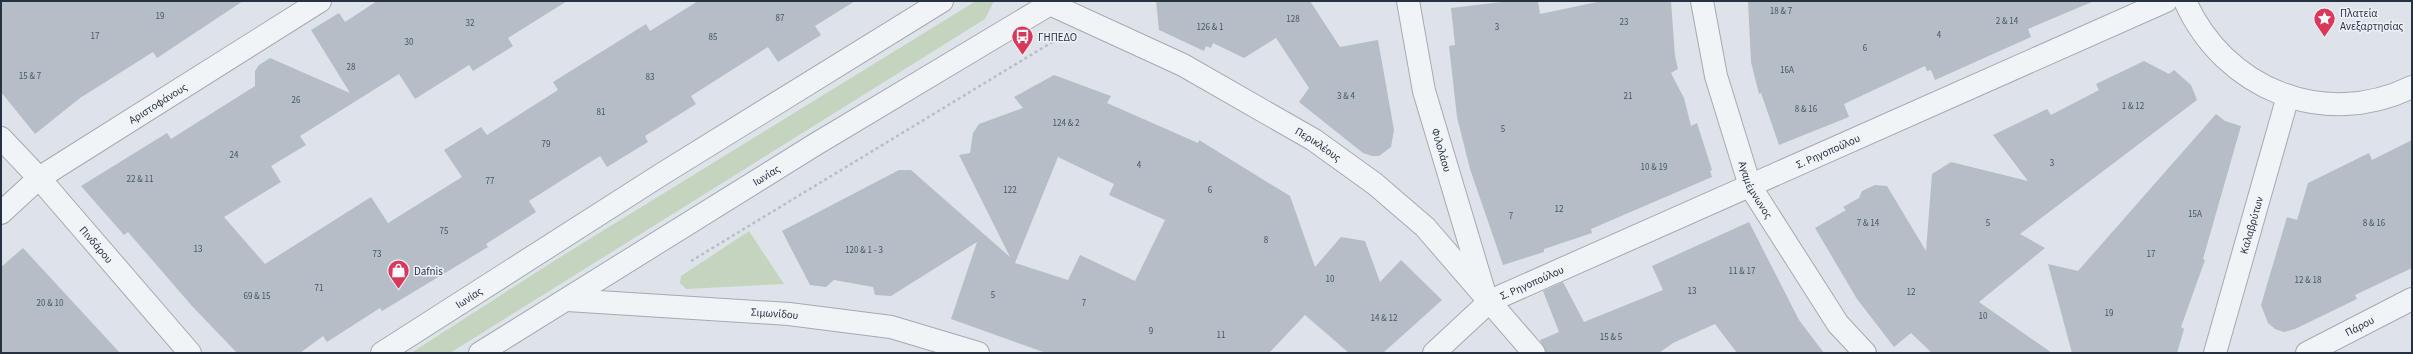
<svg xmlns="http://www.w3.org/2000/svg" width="2413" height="354" viewBox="0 0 2413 354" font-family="'Source Sans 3',sans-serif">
<rect width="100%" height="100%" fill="#dee3e9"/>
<g fill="#c5d4bf">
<polygon points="976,1 994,1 985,19 450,353 411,353 557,259"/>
<polygon points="749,231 784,284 686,289 680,283 681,276"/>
</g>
<g fill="#b5bdc7" fill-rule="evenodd">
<polygon points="1,1 243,1 157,58 153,52 80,98 35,134 1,92"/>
<polygon points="377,1 567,1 508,38 513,46 473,71 469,65 415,99 399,74 300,136 306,145 271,166 281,182 224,217 265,264 371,197 388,223 462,177 444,150 481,127 487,135 558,90 553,82 646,24 650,31 698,1 855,1 815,26 821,35 778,62 768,47 691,96 696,104 645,136 648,142 607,167 600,156 529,201 536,212 486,244 488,247 382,311 380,308 327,342 323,336 300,353 237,353 192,306 128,232 124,235 81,186 167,133 171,139 255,86 255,71 259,65 270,58 350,93 311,30 339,13 345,22"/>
<polygon points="1156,1 1310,1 1340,47 1378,40 1394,130 1391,147 1379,156 1372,156 1363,153 1299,102 1309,88 1276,38 1244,58 1213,43 1211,48 1206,46 1204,51 1159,30"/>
<polygon points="1510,1 1538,1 1540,14 1602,1 1671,1 1675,56 1678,69 1671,73 1684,98 1691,126 1697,123 1712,170 1710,171 1712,177 1591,229 1592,233 1544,249 1544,252 1503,265 1470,169 1457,117 1449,46 1455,45 1451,8"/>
<polygon points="1748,1 2094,1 2028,29 2031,37 1935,80 1931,70 1927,71 1925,66 1844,104 1849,117 1779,145 1761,93 1759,94 1751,62"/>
<polygon points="2144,61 2169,74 2174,70 2191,85 2197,100 2020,234 2045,248 1979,302 2052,353 1932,353 1911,333 1894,347 1857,299 1815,228 1846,210 1843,207 1859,198 1862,191 1875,185 1887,186 1926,251 1932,174 1951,162 2028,181 1993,135 2047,109 2051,115 2099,90 2096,84"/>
<path d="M1054 75 1111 96 1107 103 1198 143 1199 140 1290 196 1315 267 1341 237 1365 241 1380 282 1401 260 1442 300 1383 353H1349L1305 315 1269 353H1046L951 319 977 242 891 296 875 295 873 287 834 280 826 287 810 285 782 231 899 170H911L1010 257 959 155 970 153 973 133 979 124 1023 108 1014 97ZM1058 157 1114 184 1109 195 1165 220 1135 281 1080 255 1068 280 1015 263Z"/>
<polygon points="2216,114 2225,121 2241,126 2203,259 2205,260 2181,327 2184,329 2177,353 2072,353 2048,264 2078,271"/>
<polygon points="2412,140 2412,268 2355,295 2357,299 2295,329 2284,332 2275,329 2268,323 2261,305 2287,217 2297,220 2308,183 2369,153 2372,160"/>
<polygon points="1749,222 1799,320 1824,353 1737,353 1715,324 1673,343 1659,353 1546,353 1540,340 1559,332 1543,291 1563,282 1584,322 1663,290 1652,266"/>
<polygon points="23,248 120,353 1,353 1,267"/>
</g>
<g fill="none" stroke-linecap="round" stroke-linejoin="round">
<defs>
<g id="minor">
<path id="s1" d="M1408 1 1424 91 1483 288"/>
<path id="s2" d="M1702 1 1716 76 1750 186 1838 324 1865 353"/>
<path d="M2185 1C2224 89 2324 130 2412 87"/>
<path id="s3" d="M1050 4 1183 65 1314 140 1375 184 1425 227 1534 353"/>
<path id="s4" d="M1 138 39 178 190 353"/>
<path id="s5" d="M1 213 39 178 320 1"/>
<path id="s6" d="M567 300 789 314 891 327 978 353"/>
<path id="s7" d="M382 353 662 174 942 1"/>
<path id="s8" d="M480 353 816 144 1055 1"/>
<path id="s9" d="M1434 353 1490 301 2166 1"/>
<path id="s10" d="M2215 353 2288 96"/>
<path id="s11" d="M2307 353 2412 299"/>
</g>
</defs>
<use href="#minor" stroke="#a3aab4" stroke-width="24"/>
<polyline stroke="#b8bec4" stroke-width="2.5" stroke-dasharray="3 3" stroke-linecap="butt" points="691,261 1054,41"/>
<use href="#minor" stroke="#f1f4f7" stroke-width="22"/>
</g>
<defs>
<symbol id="sight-pin" viewBox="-11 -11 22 30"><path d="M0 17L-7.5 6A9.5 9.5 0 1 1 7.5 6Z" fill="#da385b" stroke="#eef2f7"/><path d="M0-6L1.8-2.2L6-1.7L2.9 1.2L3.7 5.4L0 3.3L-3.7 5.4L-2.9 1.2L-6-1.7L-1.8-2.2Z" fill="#fff"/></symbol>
<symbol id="bus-pin" viewBox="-11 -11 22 30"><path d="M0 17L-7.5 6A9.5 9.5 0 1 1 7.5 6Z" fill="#da385b" stroke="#eef2f7"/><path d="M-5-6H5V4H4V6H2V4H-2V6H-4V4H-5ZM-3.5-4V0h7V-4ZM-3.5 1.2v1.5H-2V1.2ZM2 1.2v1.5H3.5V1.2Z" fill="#fff"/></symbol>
<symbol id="shop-pin" viewBox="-11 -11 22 30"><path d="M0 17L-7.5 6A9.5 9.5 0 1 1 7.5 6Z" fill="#da385b" stroke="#eef2f7"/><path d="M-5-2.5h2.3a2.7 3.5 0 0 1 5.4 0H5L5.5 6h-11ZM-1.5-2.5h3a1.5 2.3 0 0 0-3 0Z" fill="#fff"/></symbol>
</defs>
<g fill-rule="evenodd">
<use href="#sight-pin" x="2312" y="6" width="25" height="34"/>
<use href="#bus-pin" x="1010" y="24" width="25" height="34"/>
<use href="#shop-pin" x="386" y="258" width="25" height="34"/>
</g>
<g text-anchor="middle" stroke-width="3" stroke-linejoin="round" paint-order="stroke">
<g font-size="9" fill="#4a5563">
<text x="1781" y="14">18 &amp; 7</text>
<text x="160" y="19">19</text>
<text x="780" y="21">87</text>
<text x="1293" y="22">128</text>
<text x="2007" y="24">2 &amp; 14</text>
<text x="1624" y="25">23</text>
<text x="470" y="26">32</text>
<text x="1210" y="30">126 &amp; 1</text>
<text x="1497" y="30">3</text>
<text x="1939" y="38">4</text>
<text x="95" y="39">17</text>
<text x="713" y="40">85</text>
<text x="409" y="45">30</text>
<text x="1865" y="51">6</text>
<text x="351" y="70">28</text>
<text x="1787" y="73">16A</text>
<text x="30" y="79">15 &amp; 7</text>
<text x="650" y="80">83</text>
<text x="1346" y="99">3 &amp; 4</text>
<text x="1628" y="99">21</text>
<text x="296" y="103">26</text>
<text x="2133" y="109">1 &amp; 12</text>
<text x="1806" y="112">8 &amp; 16</text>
<text x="601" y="115">81</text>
<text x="1066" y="126">124 &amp; 2</text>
<text x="1503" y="132">5</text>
<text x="546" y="147">79</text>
<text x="234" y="158">24</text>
<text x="2052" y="166">3</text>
<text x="1139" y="168">4</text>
<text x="1654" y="170">10 &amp; 19</text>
<text x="140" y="182">22 &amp; 11</text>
<text x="490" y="184">77</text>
<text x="1010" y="193">122</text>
<text x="1210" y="193">6</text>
<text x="1559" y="212">12</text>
<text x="2195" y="217">15A</text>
<text x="1511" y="219">7</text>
<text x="1868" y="226">7 &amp; 14</text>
<text x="1988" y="226">5</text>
<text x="2374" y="226">8 &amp; 16</text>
<text x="444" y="234">75</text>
<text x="1266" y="243">8</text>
<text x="198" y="252">13</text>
<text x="864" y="253">120 &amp; 1 - 3</text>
<text x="377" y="257">73</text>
<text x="2151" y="257">17</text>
<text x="1742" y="274">11 &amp; 17</text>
<text x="1330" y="282">10</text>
<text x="2308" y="283">12 &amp; 18</text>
<text x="319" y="291">71</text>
<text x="1692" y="294">13</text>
<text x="1911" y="295">12</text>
<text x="993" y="298">5</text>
<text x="257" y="299">69 &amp; 15</text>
<text x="50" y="306">20 &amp; 10</text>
<text x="1084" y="306">7</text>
<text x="2109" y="316">19</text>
<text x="1983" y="319">10</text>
<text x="1384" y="321">14 &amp; 12</text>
<text x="1151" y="334">9</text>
<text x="1221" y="338">11</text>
<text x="1611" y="340">15 &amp; 5</text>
</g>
<g font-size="11" fill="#263242" stroke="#eef2f7" text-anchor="start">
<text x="2340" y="17">Πλατεία<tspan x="2340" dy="13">Ανεξαρτησίας</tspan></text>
<text x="1038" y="41">ΓΗΠΕΔΟ</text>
<text x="414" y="275">Dafnis</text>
</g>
<g font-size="11" fill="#263242" stroke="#eef2f7">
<text dy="4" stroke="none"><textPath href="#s5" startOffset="192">Αριστοφάνους</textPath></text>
<text dy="4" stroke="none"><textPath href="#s3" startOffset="303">Περικλέους</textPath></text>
<text dy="4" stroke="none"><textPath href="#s1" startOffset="153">Φιλολάου</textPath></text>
<text dy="4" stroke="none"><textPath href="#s9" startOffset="446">Σ. Ρηγοπούλου</textPath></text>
<text dy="4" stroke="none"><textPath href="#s8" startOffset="337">Ιωνίας</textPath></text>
<text dy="4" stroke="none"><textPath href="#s2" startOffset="197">Αγαμέμνωνος</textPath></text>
<text dy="4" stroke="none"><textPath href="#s10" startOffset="133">Καλαβρύτων</textPath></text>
<text dy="4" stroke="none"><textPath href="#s4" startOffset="143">Πινδάρου</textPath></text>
<text dy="4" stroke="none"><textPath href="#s9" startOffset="122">Σ. Ρηγοπούλου</textPath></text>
<text dy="4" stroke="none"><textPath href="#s7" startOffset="103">Ιωνίας</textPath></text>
<text dy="4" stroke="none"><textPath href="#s6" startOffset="208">Σιμωνίδου</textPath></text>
<text dy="4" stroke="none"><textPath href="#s11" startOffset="59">Πάρου</textPath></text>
</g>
</g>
<rect width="2413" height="354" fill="none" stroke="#263242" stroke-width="4"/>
</svg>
